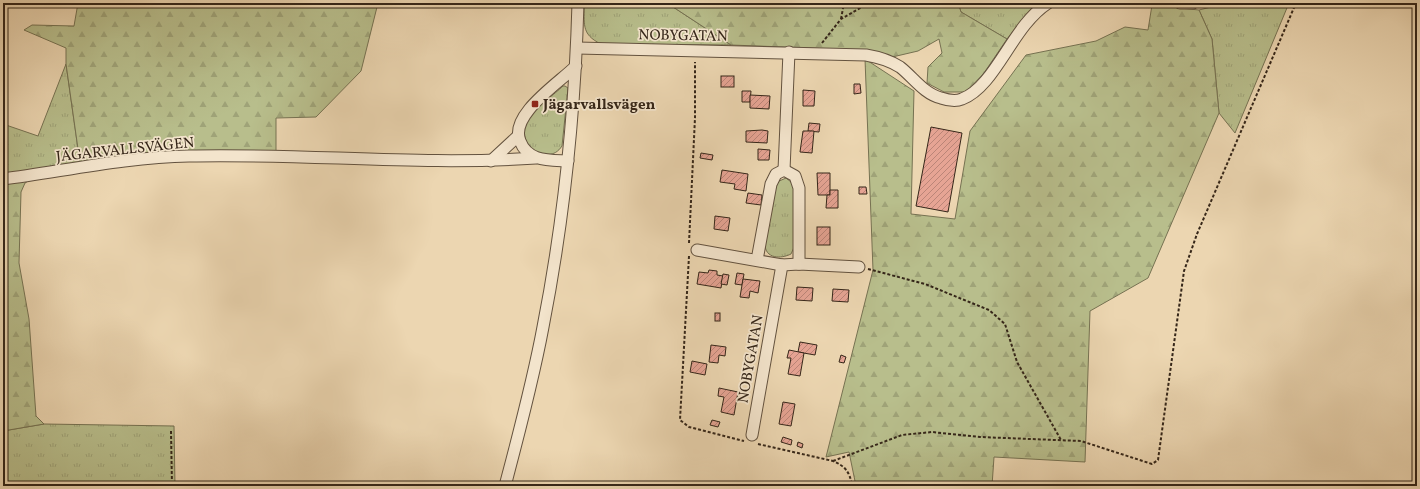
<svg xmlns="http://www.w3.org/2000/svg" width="1420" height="489" viewBox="0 0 1420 489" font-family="Vollkorn,serif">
<defs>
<pattern id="grass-tufts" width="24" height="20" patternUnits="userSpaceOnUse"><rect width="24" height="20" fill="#b8be8c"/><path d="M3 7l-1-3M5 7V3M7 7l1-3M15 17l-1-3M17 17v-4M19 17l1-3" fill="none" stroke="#9fa378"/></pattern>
<pattern id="forest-firs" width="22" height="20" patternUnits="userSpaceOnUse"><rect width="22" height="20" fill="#b8be8c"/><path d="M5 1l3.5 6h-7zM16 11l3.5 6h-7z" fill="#9fa378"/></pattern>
<pattern id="building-hatch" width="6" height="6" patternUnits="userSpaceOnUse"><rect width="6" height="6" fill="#e6a494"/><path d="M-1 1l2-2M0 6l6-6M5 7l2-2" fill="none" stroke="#bb8578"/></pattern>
</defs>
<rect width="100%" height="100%" fill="#ecd6b1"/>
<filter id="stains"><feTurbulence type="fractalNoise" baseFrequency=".005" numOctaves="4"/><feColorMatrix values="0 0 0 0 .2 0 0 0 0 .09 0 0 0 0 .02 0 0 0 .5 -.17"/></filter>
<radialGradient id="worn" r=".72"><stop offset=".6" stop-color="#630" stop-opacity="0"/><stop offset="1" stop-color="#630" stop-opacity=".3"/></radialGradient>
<g fill="url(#grass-tufts)" stroke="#767252">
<path d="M584 3H667L731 45 601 44C580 34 585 23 584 3Z"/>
<polygon points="958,3 1042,3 1025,17 1007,39 961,12"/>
<polygon points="1216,3 1289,3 1235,133 1219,113 1212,39 1199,10 1211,7"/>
<polygon points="66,64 80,163 3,175 3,124 38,136"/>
<path d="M563 86H565L568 88 562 146C554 158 544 155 532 150 509 123 544 104 563 86Z"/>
<path d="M786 178 791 182 794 189 795 245 791 254C781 259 765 259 765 244 765 228 774 199 777 182Z"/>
<polygon points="44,424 174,426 175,486 3,486 3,431"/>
</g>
<g fill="url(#forest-firs)" stroke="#767252">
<polygon points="78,3 378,3 361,71 316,117 276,118 276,151 80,163 66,64 66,48 24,30 32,25 74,26"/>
<polygon points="667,3 958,3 961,12 1007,39 984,73 966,92 944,92 927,83 928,67 942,53 939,39 918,51 888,58 863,50 731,45"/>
<polygon points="1152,5 1199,10 1212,39 1219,113 1148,278 1090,311 1085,462 994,457 992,486 856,486 849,452 826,457 873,270 865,59 914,91 911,214 955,219 970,131 1026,55 1096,41 1125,27 1148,30"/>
<polygon points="33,178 25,183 21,192 19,263 29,319 36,416 44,424 3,431 3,182"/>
</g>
<g fill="url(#building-hatch)" stroke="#352619">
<rect x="721" y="76" width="13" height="11"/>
<polygon points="854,84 860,84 861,93 854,94"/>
<polygon points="803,90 815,91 814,106 803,106"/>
<polygon points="742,91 751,91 750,102 742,102"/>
<polygon points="750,95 770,96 769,109 750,108"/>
<polygon points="809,123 820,124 819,132 808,131"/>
<polygon points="931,127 962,133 948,212 916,206"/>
<polygon points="762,130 768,131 767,143 746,142 746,131"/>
<polygon points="803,131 814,131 812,153 800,152"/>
<polygon points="758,149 770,150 769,160 758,160"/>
<polygon points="701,153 713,155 712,160 700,158"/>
<polygon points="722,170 748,174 746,191 734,189 735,184 720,182"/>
<polygon points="817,173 830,173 830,195 818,195"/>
<polygon points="859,187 866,187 867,194 859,194"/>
<polygon points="830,190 838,190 838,208 826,208 827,195 830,195"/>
<polygon points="748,193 762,195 761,205 746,203"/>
<polygon points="715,216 730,218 728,231 714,229"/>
<rect x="817" y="227" width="13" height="18"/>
<polygon points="709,270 717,271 717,275 723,276 721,288 697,284 699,272 708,273"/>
<polygon points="737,273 744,274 742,285 735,284"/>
<polygon points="723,274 729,275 727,285 721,284"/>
<polygon points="743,279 760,281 758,293 750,291 749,298 740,297"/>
<polygon points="797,287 813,288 812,301 796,300"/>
<polygon points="833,289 849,290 848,302 832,301"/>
<rect x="715" y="313" width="5" height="8"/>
<polygon points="800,342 817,345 815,355 798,352"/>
<polygon points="711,345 726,347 725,356 719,355 718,363 709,362"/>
<polygon points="789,350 804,353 800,376 788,374 791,358 787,358"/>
<polygon points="841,355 846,357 844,363 839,362"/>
<polygon points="692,361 707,364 705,375 690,372"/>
<polygon points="719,388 738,392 734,415 721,412 724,397 718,396"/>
<polygon points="783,402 795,404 791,426 779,424"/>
<polygon points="712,420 720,422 718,427 710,425"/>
<polygon points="783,437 792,440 791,445 781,442"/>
<polygon points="798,442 803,444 802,448 797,446"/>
</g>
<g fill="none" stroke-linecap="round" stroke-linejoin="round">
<defs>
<g id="minor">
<polyline points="1180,3 1193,3"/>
<path d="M577 48 866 55C878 57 889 60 900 67 913 77 924 94 941 98 947 100 955 102 962 99 996 86 1012 26 1048 3"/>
<polyline points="491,161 518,136"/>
<path d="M568 161C549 160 528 162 520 141 509 115 559 83 576 66"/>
<polyline points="784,170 789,52"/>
<path d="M3 179C64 171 127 157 189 156 304 153 420 166 536 158"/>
<polyline points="697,250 782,265 799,264 859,267"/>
<polyline points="757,260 771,184 776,174 784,170 795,176 799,188 799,264"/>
<polyline points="752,435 782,265"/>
<path d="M505 486C519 433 533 381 543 327 564 220 575 112 578 3"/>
</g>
</defs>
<use href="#minor" stroke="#63523f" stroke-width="13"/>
<g stroke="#352619" stroke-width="2" stroke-dasharray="3 2" stroke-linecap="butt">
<polyline points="841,19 844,3"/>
<polyline points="822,43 841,19 869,3"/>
<polyline points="689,243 695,118 695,62"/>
<polyline points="689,256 680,420 689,427 744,441"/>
<polyline points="868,269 925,284 989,310 1005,324 1017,362 1061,440"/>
<polyline points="171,431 172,486"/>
<path d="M758 444 833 461C845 466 850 472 852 486"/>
<polyline points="833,461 902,435 932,432 980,437 1081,441 1152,464 1158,460 1184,271 1197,234 1296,3"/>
</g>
<use href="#minor" stroke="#f3e4cc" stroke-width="11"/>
</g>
<rect fill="#8f2418" stroke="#f3e4cc" stroke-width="1.5" x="531" y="100" width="8" height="8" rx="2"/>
<g text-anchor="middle" stroke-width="3.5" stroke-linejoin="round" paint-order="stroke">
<g font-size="15" fill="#352619" stroke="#f3e4cc">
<text transform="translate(683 35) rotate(1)" y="5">NOBYGATAN</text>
<text transform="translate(125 149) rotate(-6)" y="5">JÄGARVALLSVÄGEN</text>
<text transform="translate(750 359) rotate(-80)" y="5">NOBYGATAN</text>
</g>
<g font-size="15" font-weight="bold" fill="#352619" stroke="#f3e4cc" text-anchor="start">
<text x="543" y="109">Jägarvallsvägen</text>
</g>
</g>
<rect width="1420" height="489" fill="none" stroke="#ecd6b1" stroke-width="16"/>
<rect x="4" y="4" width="1412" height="481" fill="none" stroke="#352619" stroke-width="2"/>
<rect x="8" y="8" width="1404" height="473" fill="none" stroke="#352619"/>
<rect width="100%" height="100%" filter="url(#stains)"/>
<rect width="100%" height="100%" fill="url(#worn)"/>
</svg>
